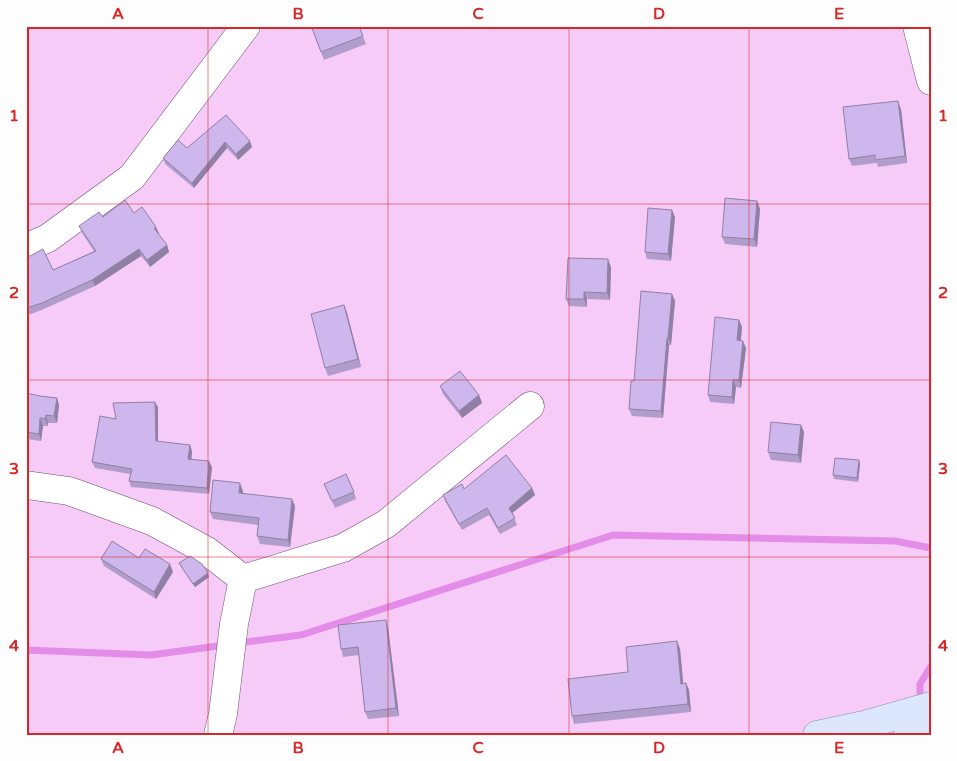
<svg xmlns="http://www.w3.org/2000/svg" width="957" height="761" viewBox="0 0 957 761" font-family="'Varela Round',sans-serif">
<rect width="100%" height="100%" fill="#f7cbf8"/>
<g fill="none" stroke-linecap="round" stroke-linejoin="round">
<g stroke="#e38ce8" stroke-width="7">
<polyline points="238,643 301,635 613,535 895,541 931,548"/>
<polyline points="26,650 151,655 225,645"/>
<polyline points="920,704 920,684 931,666"/>
</g>
<defs>
<g id="minor">
<polyline points="917,26 931,81"/>
<polyline points="26,248 48,238 132,177 246,26"/>
<polyline points="26,485 69,491 152,521 207,551 243,579"/>
<polyline points="243,579 343,548 386,524 530,406"/>
<polyline points="218,735 223,714 234,624 243,579"/>
</g>
<g id="major">
<polyline points="817,735 864,725 931,706"/>
<polyline points="908,735 931,729"/>
</g>
</defs>
<use href="#minor" stroke="#714b73" stroke-width="29"/>
<use href="#major" stroke="#878eac" stroke-width="29"/>
<use href="#minor" stroke="#fff" stroke-width="28"/>
<use href="#major" stroke="#dce6fd" stroke-width="28"/>
</g>
<g fill="#b19dcb">
<polygon points="359,26 366,44 324,60 312,28"/>
<polygon points="901,109 907,163 878,167 877,163 852,166 849,159"/>
<polygon points="226,115 252,147 238,160 227,148 194,188 165,164 163,158 187,148"/>
<polygon points="757,201 760,209 757,247 725,244 722,237"/>
<polygon points="134,213 159,233 158,234 167,245 169,252 150,267 141,256 95,286 44,309 26,316 26,256 53,270 94,251 82,233 79,226"/>
<polygon points="675,217 671,261 647,259 645,252"/>
<polygon points="611,267 610,300 587,299 587,307 569,306 566,299"/>
<polygon points="672,294 675,301 671,345 669,345 663,418 632,416 629,409 634,381"/>
<polygon points="344,305 347,313 361,367 328,376 325,368"/>
<polygon points="739,320 742,327 741,340 746,348 741,388 736,387 734,404 710,402 708,395"/>
<polygon points="440,386 479,395 482,403 462,418 443,394"/>
<polygon points="26,393 40,396 57,398 59,405 57,423 48,423 48,426 43,426 41,441 26,439"/>
<polygon points="158,407 158,442 190,445 192,451 191,459 212,467 209,494 131,487 129,481 130,474 95,468 92,462 116,419"/>
<polygon points="801,425 804,432 801,463 771,460 768,452"/>
<polygon points="859,460 860,464 858,482 834,479 833,475"/>
<polygon points="324,484 354,492 356,499 335,508"/>
<polygon points="532,488 535,495 512,513 517,525 500,534 489,515 462,530 445,501 443,495 464,489"/>
<polygon points="243,491 243,493 295,506 290,547 260,544 257,536 258,525 213,519 210,512"/>
<polygon points="139,558 173,572 156,599 104,566 101,559"/>
<polygon points="179,563 209,577 195,587 181,567"/>
<polygon points="388,628 399,716 368,719 365,712 359,655 343,657 341,649"/>
<polygon points="677,641 680,649 683,683 686,683 689,690 691,712 574,724 572,716 628,672"/>
</g>
<g fill="#9080a5">
<polygon points="898,101 901,109 907,163 905,156"/>
<polygon points="250,141 252,147 238,160 236,154"/>
<polygon points="225,142 227,148 194,188 192,183"/>
<polygon points="757,201 760,209 757,247 754,239"/>
<polygon points="672,210 675,217 671,261 668,254"/>
<polygon points="156,227 159,233 157,235 154,228"/>
<polygon points="167,245 169,252 150,267 147,260"/>
<polygon points="139,249 141,256 95,286 92,280"/>
<polygon points="608,259 611,267 610,300 607,293"/>
<polygon points="584,292 587,299 587,307 584,299"/>
<polygon points="672,294 675,301 671,345 668,338"/>
<polygon points="344,305 347,313 361,367 358,359"/>
<polygon points="739,320 742,327 740,348 737,340"/>
<polygon points="667,338 669,345 663,418 661,411"/>
<polygon points="743,341 746,348 741,388 739,380"/>
<polygon points="733,380 736,387 734,404 732,397"/>
<polygon points="479,395 482,403 462,418 459,411"/>
<polygon points="57,398 59,405 57,423 54,416"/>
<polygon points="155,402 158,407 158,447 156,441"/>
<polygon points="46,415 48,423 48,426 45,419"/>
<polygon points="40,418 43,426 41,441 39,434"/>
<polygon points="801,425 804,432 801,463 798,455"/>
<polygon points="190,445 192,451 191,465 188,459"/>
<polygon points="859,460 860,464 858,482 857,478"/>
<polygon points="209,461 212,467 209,494 207,488"/>
<polygon points="240,483 243,491 242,500 239,493"/>
<polygon points="532,488 535,495 511,514 509,508"/>
<polygon points="292,499 295,506 290,547 288,540"/>
<polygon points="170,564 173,572 156,599 154,592"/>
<polygon points="208,573 209,577 195,587 193,584"/>
<polygon points="386,620 388,628 399,716 396,708"/>
<polygon points="677,641 680,649 684,691 681,684"/>
<polygon points="686,683 689,690 691,712 688,704"/>
</g>
<g fill="#ceb7ec" stroke="#9080a5">
<polygon points="316,26 359,26 363,36 321,52 312,28"/>
<polygon points="898,101 905,156 875,160 875,155 849,159 843,107"/>
<polygon points="226,115 250,141 236,154 225,142 192,183 163,158 178,140 187,148"/>
<polygon points="725,198 757,201 754,239 722,237"/>
<polygon points="125,200 134,213 142,207 156,227 154,228 167,245 147,260 139,249 92,280 42,303 26,308 26,256 30,256 43,249 53,270 96,251 79,226 99,212 103,217"/>
<polygon points="648,208 672,210 668,254 645,252"/>
<polygon points="568,258 608,259 607,293 584,292 584,299 566,299"/>
<polygon points="641,291 672,294 668,338 667,338 661,411 629,409 631,381 634,381"/>
<polygon points="344,305 358,359 325,368 311,314"/>
<polygon points="715,317 739,320 737,340 743,341 739,380 733,380 732,397 708,395"/>
<polygon points="460,371 479,395 459,411 440,386"/>
<polygon points="26,393 40,396 57,398 54,416 46,415 45,419 40,418 39,434 26,432"/>
<polygon points="155,402 156,441 190,445 188,459 209,461 207,488 129,481 132,469 92,462 100,416 116,419 113,403"/>
<polygon points="771,422 801,425 798,455 768,452"/>
<polygon points="506,455 532,488 509,508 515,518 498,528 487,508 459,524 443,495 462,484 464,489"/>
<polygon points="835,458 859,460 857,478 833,475"/>
<polygon points="346,474 354,492 332,501 324,484"/>
<polygon points="213,480 240,483 239,493 292,499 288,540 257,536 259,518 210,512"/>
<polygon points="112,541 139,558 145,549 170,564 154,592 101,559"/>
<polygon points="190,556 202,564 208,573 193,584 179,563"/>
<polygon points="386,620 396,708 365,712 358,647 341,649 338,625"/>
<polygon points="677,641 681,684 686,683 688,704 572,716 568,679 628,672 626,647"/>
</g>
<path fill="none" stroke="#d62828" stroke-width="1" stroke-opacity="0.55" d="M208 26V735M388 26V735M569 26V735M749 26V735M26 204H931M26 380H931M26 557H931"/>
<rect width="957" height="761" fill="none" stroke="#fdfdfd" stroke-width="55"/>
<rect x="28" y="28" width="902" height="706" fill="none" stroke="#d62828" stroke-width="2"/>
<g font-size="16" text-anchor="middle" font-weight="bold" fill="#d62828">
<text x="118" y="19">A</text>
<text x="298" y="19">B</text>
<text x="478" y="19">C</text>
<text x="659" y="19">D</text>
<text x="839" y="19">E</text>
<text x="14" y="121">1</text>
<text x="943" y="121">1</text>
<text x="14" y="298">2</text>
<text x="943" y="298">2</text>
<text x="14" y="474">3</text>
<text x="943" y="474">3</text>
<text x="14" y="651">4</text>
<text x="943" y="651">4</text>
<text x="118" y="753">A</text>
<text x="298" y="753">B</text>
<text x="478" y="753">C</text>
<text x="659" y="753">D</text>
<text x="839" y="753">E</text>
</g>
</svg>
